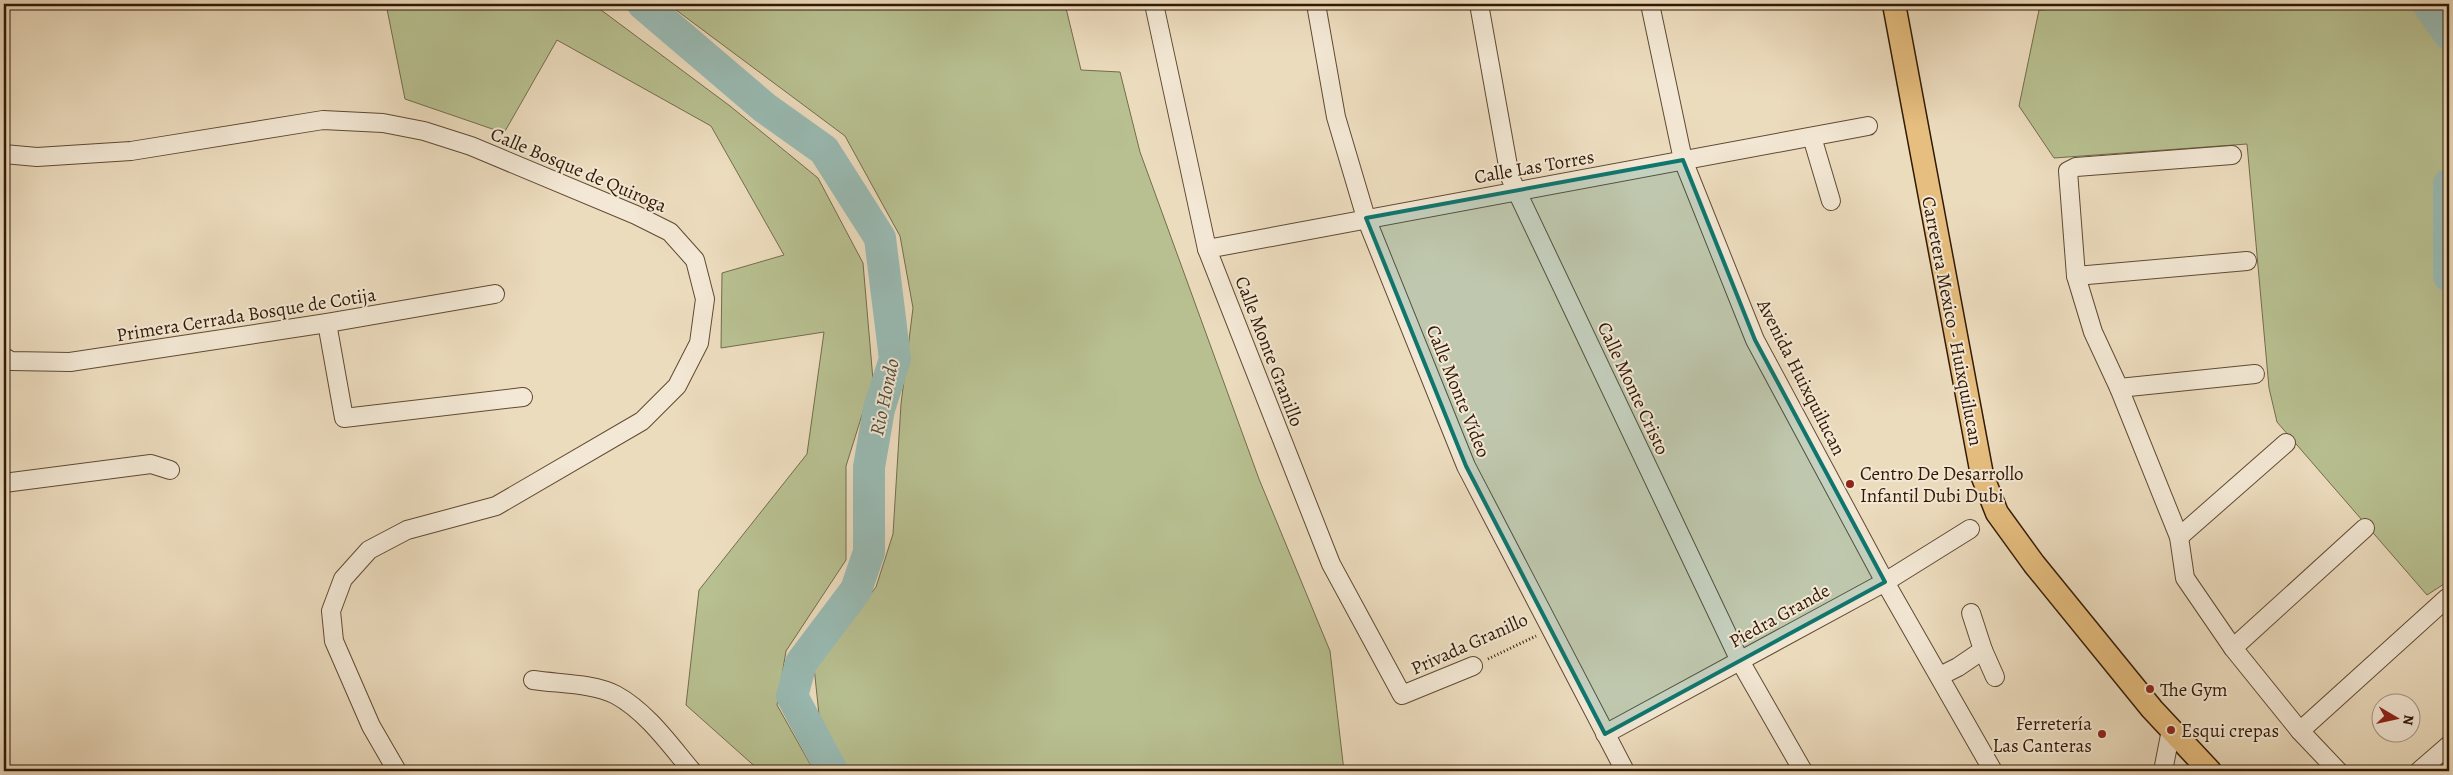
<svg xmlns="http://www.w3.org/2000/svg" width="2453" height="775" viewBox="0 0 2453 775" font-family="Alegreya,serif">
<rect width="100%" height="100%" fill="#ecdcbe"/>
<filter id="stains"><feTurbulence type="fractalNoise" baseFrequency=".004" numOctaves="4"/><feColorMatrix values="0 0 0 0 .2 0 0 0 0 .09 0 0 0 0 .02 0 0 0 .5 -.17"/></filter>
<radialGradient id="worn" r=".72"><stop offset=".6" stop-color="#630" stop-opacity="0"/><stop offset="1" stop-color="#630" stop-opacity=".3"/></radialGradient>
<g fill="#b8c091" stroke="#746c4a">
<polygon points="386,4 593,4 730,106 818,178 863,263 873,380 846,466 846,560 786,651 777,705 814,771 760,771 686,705 699,590 807,454 824,332 721,348 722,273 784,255 711,126 557,40 504,133 405,99"/>
<polygon points="668,4 1065,4 1081,70 1120,72 1140,152 1259,479 1330,651 1344,771 848,771 820,724 814,667 876,587 893,534 901,404 913,308 900,236 845,136"/>
<polygon points="2153,4 2428,4 2449,34 2449,589 2444,584 2427,595 2277,422 2269,388 2247,144 2054,158 2019,106 2039,10"/>
</g>
<g fill="none" stroke-linecap="round" stroke-linejoin="round">
<g stroke="#99bbb4" stroke-width="32">
<polyline points="643,4 765,108 824,150 880,238 895,359 879,409 869,467 869,552 856,590 801,663 792,696 832,771"/>
<polyline points="2428,4 2449,34"/>
<polyline points="2449,184 2449,276"/>
</g>
<defs>
<g id="minor">
<polyline points="1154,4 1207,249 1331,564 1402,695 1473,666"/>
<polyline points="1316,4 1336,117 1366,218 1466,466 1625,771"/>
<polyline points="1479,4 1510,177 1740,661 1803,771"/>
<polyline points="1650,4 1683,160 1755,340 1885,582 1993,771"/>
<polyline points="1812,137 1831,201"/>
<polyline points="4,154 37,157 131,151 323,120 383,123 424,131 471,146 636,215 670,232 695,260 705,299 699,343 677,386 642,421 496,506 407,530 369,550 343,579 331,611 334,641 371,726 397,771"/>
<polyline points="2232,155 2076,167 2068,171 2076,276 2093,332 2119,388 2179,537 2185,578 2233,648 2300,731 2338,771"/>
<polyline points="1207,249 1868,126"/>
<polyline points="2076,276 2247,261"/>
<polyline points="327,323 344,418 523,397"/>
<polyline points="4,357 11,361 70,362 327,323 495,294"/>
<polyline points="2119,388 2255,374"/>
<polyline points="4,483 151,464 170,470"/>
<polyline points="2179,537 2286,443"/>
<polyline points="2233,648 2365,528"/>
<polyline points="1983,650 1995,677"/>
<polyline points="1940,676 1958,667 1983,650 1971,613"/>
<path d="M533 680C559 684 593 683 616 695 647 712 670 745 692 771"/>
<polyline points="2300,731 2447,598"/>
<polyline points="1605,734 1885,582 1970,529"/>
<polyline points="2163,771 2171,730"/>
<polyline points="2419,771 2449,745"/>
</g>
<polyline id="major" points="1894,4 1982,475 1997,513 2034,564 2152,709 2210,771"/>
</defs>
<use href="#minor" stroke="#604a32" stroke-width="20"/>
<use href="#major" stroke="#311904" stroke-width="25"/>
<polyline stroke="#311904" stroke-width="3" stroke-dasharray="1 2.5" stroke-linecap="butt" points="1488,659 1536,636"/>
<use href="#minor" stroke="#f3e8d5" stroke-width="18"/>
<use href="#major" stroke="#e6be7f" stroke-width="22"/>
</g>
<path fill="#0f766e" fill-opacity="0.2" stroke="#0f766e" stroke-width="4" stroke-linejoin="round" d="M1683 160 1755 340 1885 582 1605 734 1466 466 1366 218Z"/>
<g fill="#8f2418" stroke="#f3e8d5" stroke-width="2">
<circle cx="1850" cy="484" r="5"/>
<circle cx="2150" cy="689" r="5"/>
<circle cx="2171" cy="730" r="5"/>
<circle cx="2102" cy="734" r="5"/>
</g>
<g text-anchor="middle" stroke-width="4" stroke-linejoin="round" paint-order="stroke">
<g font-size="19" fill="#311904" stroke="#f3e8d5">
<text transform="translate(1534 166) rotate(-10)" y="7">Calle Las Torres</text>
<text transform="translate(579 169) rotate(23)" y="7">Calle Bosque de Quiroga</text>
<text transform="translate(246 314) rotate(-9)" y="7">Primera Cerrada Bosque de Cotija</text>
<text transform="translate(1953 321) rotate(79)" y="7">Carretera Mexico - Huixquilucan</text>
<text transform="translate(1270 351) rotate(69)" y="7">Calle Monte Granillo</text>
<text transform="translate(1802 377) rotate(63)" y="7">Avenida Huixquilucan</text>
<text transform="translate(1634 388) rotate(65)" y="7">Calle Monte Cristo</text>
<text transform="translate(1459 391) rotate(68)" y="7">Calle Monte Vídeo</text>
<text transform="translate(1779 615) rotate(-29)" y="7">Piedra Grande</text>
<text transform="translate(1469 643) rotate(-24)" y="7">Privada Granillo</text>
</g>
<g font-size="19" fill="#311904" stroke="#f3e8d5" text-anchor="start">
<text x="1860" y="480">Centro De Desarrollo<tspan x="1860" dy="22">Infantil Dubi Dubi</tspan></text>
<text x="2160" y="696">The Gym</text>
<text x="2092" y="730" text-anchor="end">Ferretería<tspan x="2092" dy="22">Las Canteras</tspan></text>
<text x="2181" y="737">Esqui crepas</text>
</g>
<g font-size="20" font-style="italic" fill="#504a39" stroke="#f3e8d5">
<text transform="translate(884 397) rotate(-78)" y="7">Rio Hondo</text>
</g>
</g>
<rect width="2453" height="775" fill="none" stroke="#ecdcbe" stroke-width="20"/>
<rect x="5" y="5" width="2443" height="765" fill="none" stroke="#311904" stroke-width="2.5"/>
<rect x="10" y="10" width="2433" height="755" fill="none" stroke="#311904"/>
<g transform="translate(2396 718) rotate(99)"><circle r="24" fill="#f3e8d5" stroke="#a59581"/>
<path d="M0-4L9 19L0 12L-9 19Z" fill="#8f2418"/>
<text y="-8" font-size="14" font-weight="bold" text-anchor="middle" fill="#311904">N</text>
</g>
<rect width="100%" height="100%" filter="url(#stains)"/>
<rect width="100%" height="100%" fill="url(#worn)"/>
</svg>
